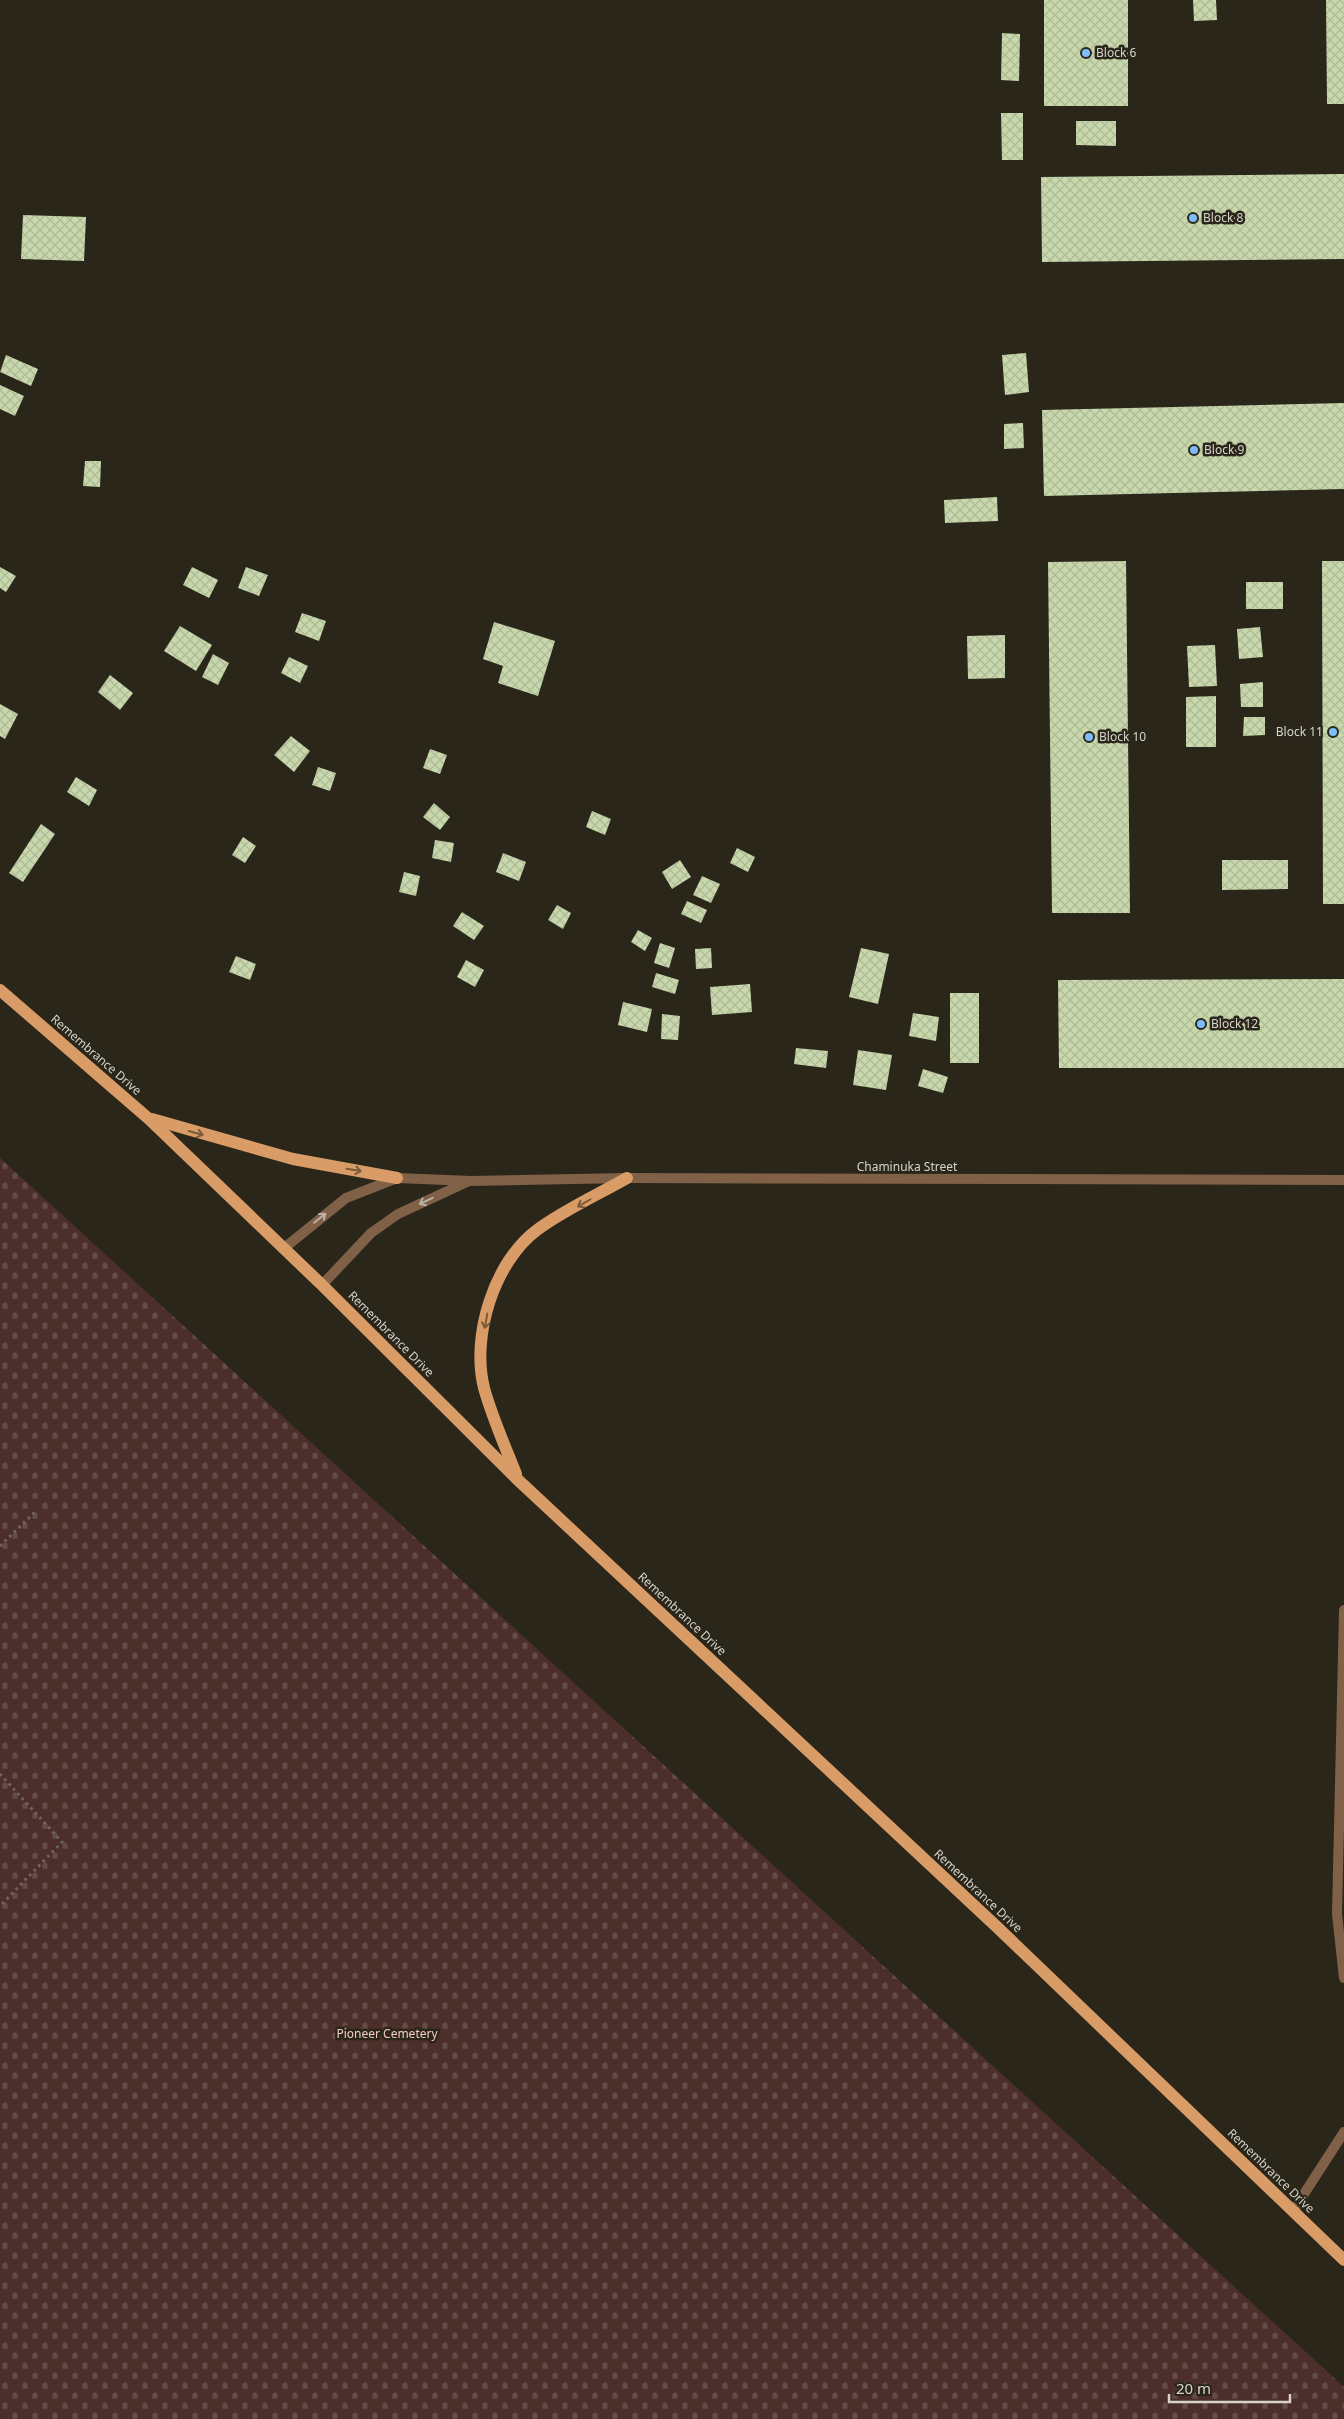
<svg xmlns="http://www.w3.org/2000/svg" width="1344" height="2419" viewBox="0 0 1344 2419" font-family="'Noto Sans',sans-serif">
<defs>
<pattern id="cemetery-stones" width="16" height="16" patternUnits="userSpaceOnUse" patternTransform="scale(1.25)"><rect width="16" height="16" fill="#4c2f2b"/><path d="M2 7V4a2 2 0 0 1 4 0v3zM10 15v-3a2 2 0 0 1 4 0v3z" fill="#654c49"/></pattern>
<pattern id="building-cross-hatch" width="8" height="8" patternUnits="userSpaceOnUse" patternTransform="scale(1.25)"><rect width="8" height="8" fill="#c8d8ac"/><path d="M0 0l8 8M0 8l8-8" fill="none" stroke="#adba96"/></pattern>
</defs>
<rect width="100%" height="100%" fill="#2a261a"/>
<polygon fill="url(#cemetery-stones)" points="0,1158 1344,2387 1344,2419 0,2419"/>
<g fill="url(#building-cross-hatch)">
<rect x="1044" y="0" width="84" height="106"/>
<polygon points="1193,0 1216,0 1217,20 1194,21"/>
<polygon points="1326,0 1344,0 1344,104 1327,104"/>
<polygon points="1002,33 1020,34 1019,81 1001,80"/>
<polygon points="1001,113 1023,113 1023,160 1002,160"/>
<polygon points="1076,121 1116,121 1116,146 1076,145"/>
<polygon points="1344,174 1344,259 1042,262 1041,177"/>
<polygon points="23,215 86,217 84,261 21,259"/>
<polygon points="1026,353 1029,392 1005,395 1002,355"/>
<polygon points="6,355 38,369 31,386 0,372"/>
<polygon points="0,385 24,396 15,416 0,409"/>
<polygon points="1344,403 1344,489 1044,496 1042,410"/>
<polygon points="1023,423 1024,448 1004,449 1004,424"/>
<polygon points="85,461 101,461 100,487 83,486"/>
<polygon points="997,497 998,521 945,523 944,500"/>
<polygon points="1126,561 1130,913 1052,913 1048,562"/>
<polygon points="1322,561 1344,561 1344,904 1323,904"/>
<polygon points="0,567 16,576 6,592 0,588"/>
<polygon points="192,567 218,580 209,598 183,585"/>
<polygon points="246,567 268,575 259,596 238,588"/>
<rect x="1246" y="582" width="37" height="27"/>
<polygon points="302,613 326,621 319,641 295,632"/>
<polygon points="494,622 555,641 538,696 498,683 503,666 483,659"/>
<polygon points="180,626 212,645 196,671 164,651"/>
<polygon points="1260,627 1263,657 1239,659 1237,629"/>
<polygon points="1005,635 1005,678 968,679 967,636"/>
<polygon points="1215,645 1217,686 1189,687 1187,646"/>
<polygon points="213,654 229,663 218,685 202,677"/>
<polygon points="289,657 308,666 300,683 281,673"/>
<polygon points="110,675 133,693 120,710 98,692"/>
<polygon points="1263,682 1263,707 1241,707 1240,684"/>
<polygon points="1216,696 1216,747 1186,747 1186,697"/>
<polygon points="0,704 18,714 5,739 0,736"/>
<polygon points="1244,717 1265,717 1265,735 1243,736"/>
<polygon points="291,736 310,751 294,772 274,755"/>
<polygon points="430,749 447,755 440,774 423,768"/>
<polygon points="318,767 336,773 330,791 312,785"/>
<polygon points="76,777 97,790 89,806 67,792"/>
<polygon points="434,803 450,817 440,830 423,817"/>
<polygon points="592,811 611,819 605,835 586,827"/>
<polygon points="41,824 55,834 23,882 9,873"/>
<polygon points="243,837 256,846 245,863 232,855"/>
<polygon points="435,840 454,843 451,862 432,858"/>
<polygon points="737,848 755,857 748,872 730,863"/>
<polygon points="503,853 526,862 519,881 496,872"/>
<polygon points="680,860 691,877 672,889 662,872"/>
<polygon points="1222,860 1288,860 1288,889 1222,890"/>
<polygon points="404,872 420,876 416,896 399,892"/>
<polygon points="702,876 720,884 711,903 693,895"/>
<polygon points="687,901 707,910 701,923 681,914"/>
<polygon points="557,905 571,913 563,929 548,920"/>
<polygon points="462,912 484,926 474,940 453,926"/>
<polygon points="638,930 652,938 645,951 631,942"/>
<polygon points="660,943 675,948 669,968 654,963"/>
<polygon points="711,948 712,968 696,969 695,949"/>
<polygon points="861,948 889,954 878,1004 849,997"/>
<polygon points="236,956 256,964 250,980 229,972"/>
<polygon points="466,960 484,970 475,987 457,977"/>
<polygon points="656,973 679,980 675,994 652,987"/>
<polygon points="1344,979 1344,1068 1059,1068 1058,980"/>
<polygon points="750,984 752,1012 712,1015 710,987"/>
<rect x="950" y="993" width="29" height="70"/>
<polygon points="623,1002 652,1009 647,1032 618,1025"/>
<polygon points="913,1013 939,1017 936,1041 909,1036"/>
<polygon points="662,1014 680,1016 678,1040 661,1039"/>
<polygon points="796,1048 828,1051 826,1068 794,1064"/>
<polygon points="858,1050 892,1055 886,1090 853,1085"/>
<polygon points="923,1069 948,1077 943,1093 918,1086"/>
</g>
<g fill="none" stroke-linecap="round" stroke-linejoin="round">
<g stroke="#6d695f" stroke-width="3" stroke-dasharray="2.5 4" stroke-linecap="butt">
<polyline points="0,1546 37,1510"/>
<polyline points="0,1774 62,1842 0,1906"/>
</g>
<g stroke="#806148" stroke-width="10">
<polyline points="1344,1610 1337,1914 1344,1978"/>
<polyline points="1293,2211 1344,2132"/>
</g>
<g stroke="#806148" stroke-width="10">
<polyline points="283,1249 346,1198 397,1178 471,1181 627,1178 1344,1180"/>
<polyline points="322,1285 371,1233 398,1214 467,1182"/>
</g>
<g stroke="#da9c66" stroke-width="12">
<polyline points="0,990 149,1119 322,1285 517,1479 997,1927 1344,2260"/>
<polyline points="152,1119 293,1159 397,1178"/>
<path d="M516 1474C505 1446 492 1417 484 1388 471 1336 494 1262 537 1230 562 1211 599 1194 627 1178"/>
</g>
</g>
<defs><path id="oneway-shaft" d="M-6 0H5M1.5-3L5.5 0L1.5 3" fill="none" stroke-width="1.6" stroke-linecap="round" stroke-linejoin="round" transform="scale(1.25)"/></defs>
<g stroke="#795b3c">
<use href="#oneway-shaft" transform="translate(196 1133) rotate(16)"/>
<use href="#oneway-shaft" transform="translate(354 1170) rotate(10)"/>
<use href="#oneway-shaft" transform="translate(584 1203) rotate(150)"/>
<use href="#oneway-shaft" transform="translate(486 1321) rotate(100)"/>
</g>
<g stroke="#bcb2a4">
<use href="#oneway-shaft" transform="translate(426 1201) rotate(155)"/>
<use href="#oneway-shaft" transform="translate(320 1218) rotate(-39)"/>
</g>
<g fill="#7ebdf9" stroke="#2a261a" stroke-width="2">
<circle cx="1086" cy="53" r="5"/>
<circle cx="1193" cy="218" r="5"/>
<circle cx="1194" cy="450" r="5"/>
<circle cx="1333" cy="732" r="5"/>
<circle cx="1089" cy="737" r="5"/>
<circle cx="1201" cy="1024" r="5"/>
</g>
<g text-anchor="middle" stroke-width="5" stroke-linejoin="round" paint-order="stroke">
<g font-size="12" fill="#d6d4cc" stroke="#2a261a" text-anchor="start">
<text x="1096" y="57">Block 6</text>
<text x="1203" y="222">Block 8</text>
<text x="1204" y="454">Block 9</text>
<text x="1323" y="736" text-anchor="end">Block 11</text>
<text x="1099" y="741">Block 10</text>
<text x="1211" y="1028">Block 12</text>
</g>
<g font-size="12" fill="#d6d4cc" stroke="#2a261a">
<text transform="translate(96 1055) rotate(41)" y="4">Remembrance Drive</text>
<text x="907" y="1171">Chaminuka Street</text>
<text transform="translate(391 1334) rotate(45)" y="4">Remembrance Drive</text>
<text transform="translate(682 1614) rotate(43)" y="4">Remembrance Drive</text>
<text transform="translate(978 1891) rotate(43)" y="4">Remembrance Drive</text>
<text transform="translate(1271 2171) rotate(44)" y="4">Remembrance Drive</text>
</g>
<g font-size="12" fill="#f7c9c0" stroke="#2a261a">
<text x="387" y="2038">Pioneer Cemetery</text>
</g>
</g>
<path d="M1169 2394v8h121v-8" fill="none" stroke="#d6d4cc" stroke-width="2.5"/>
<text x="1176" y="2394" font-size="15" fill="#d6d4cc" stroke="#2a261a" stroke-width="4" paint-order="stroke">20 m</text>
</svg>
